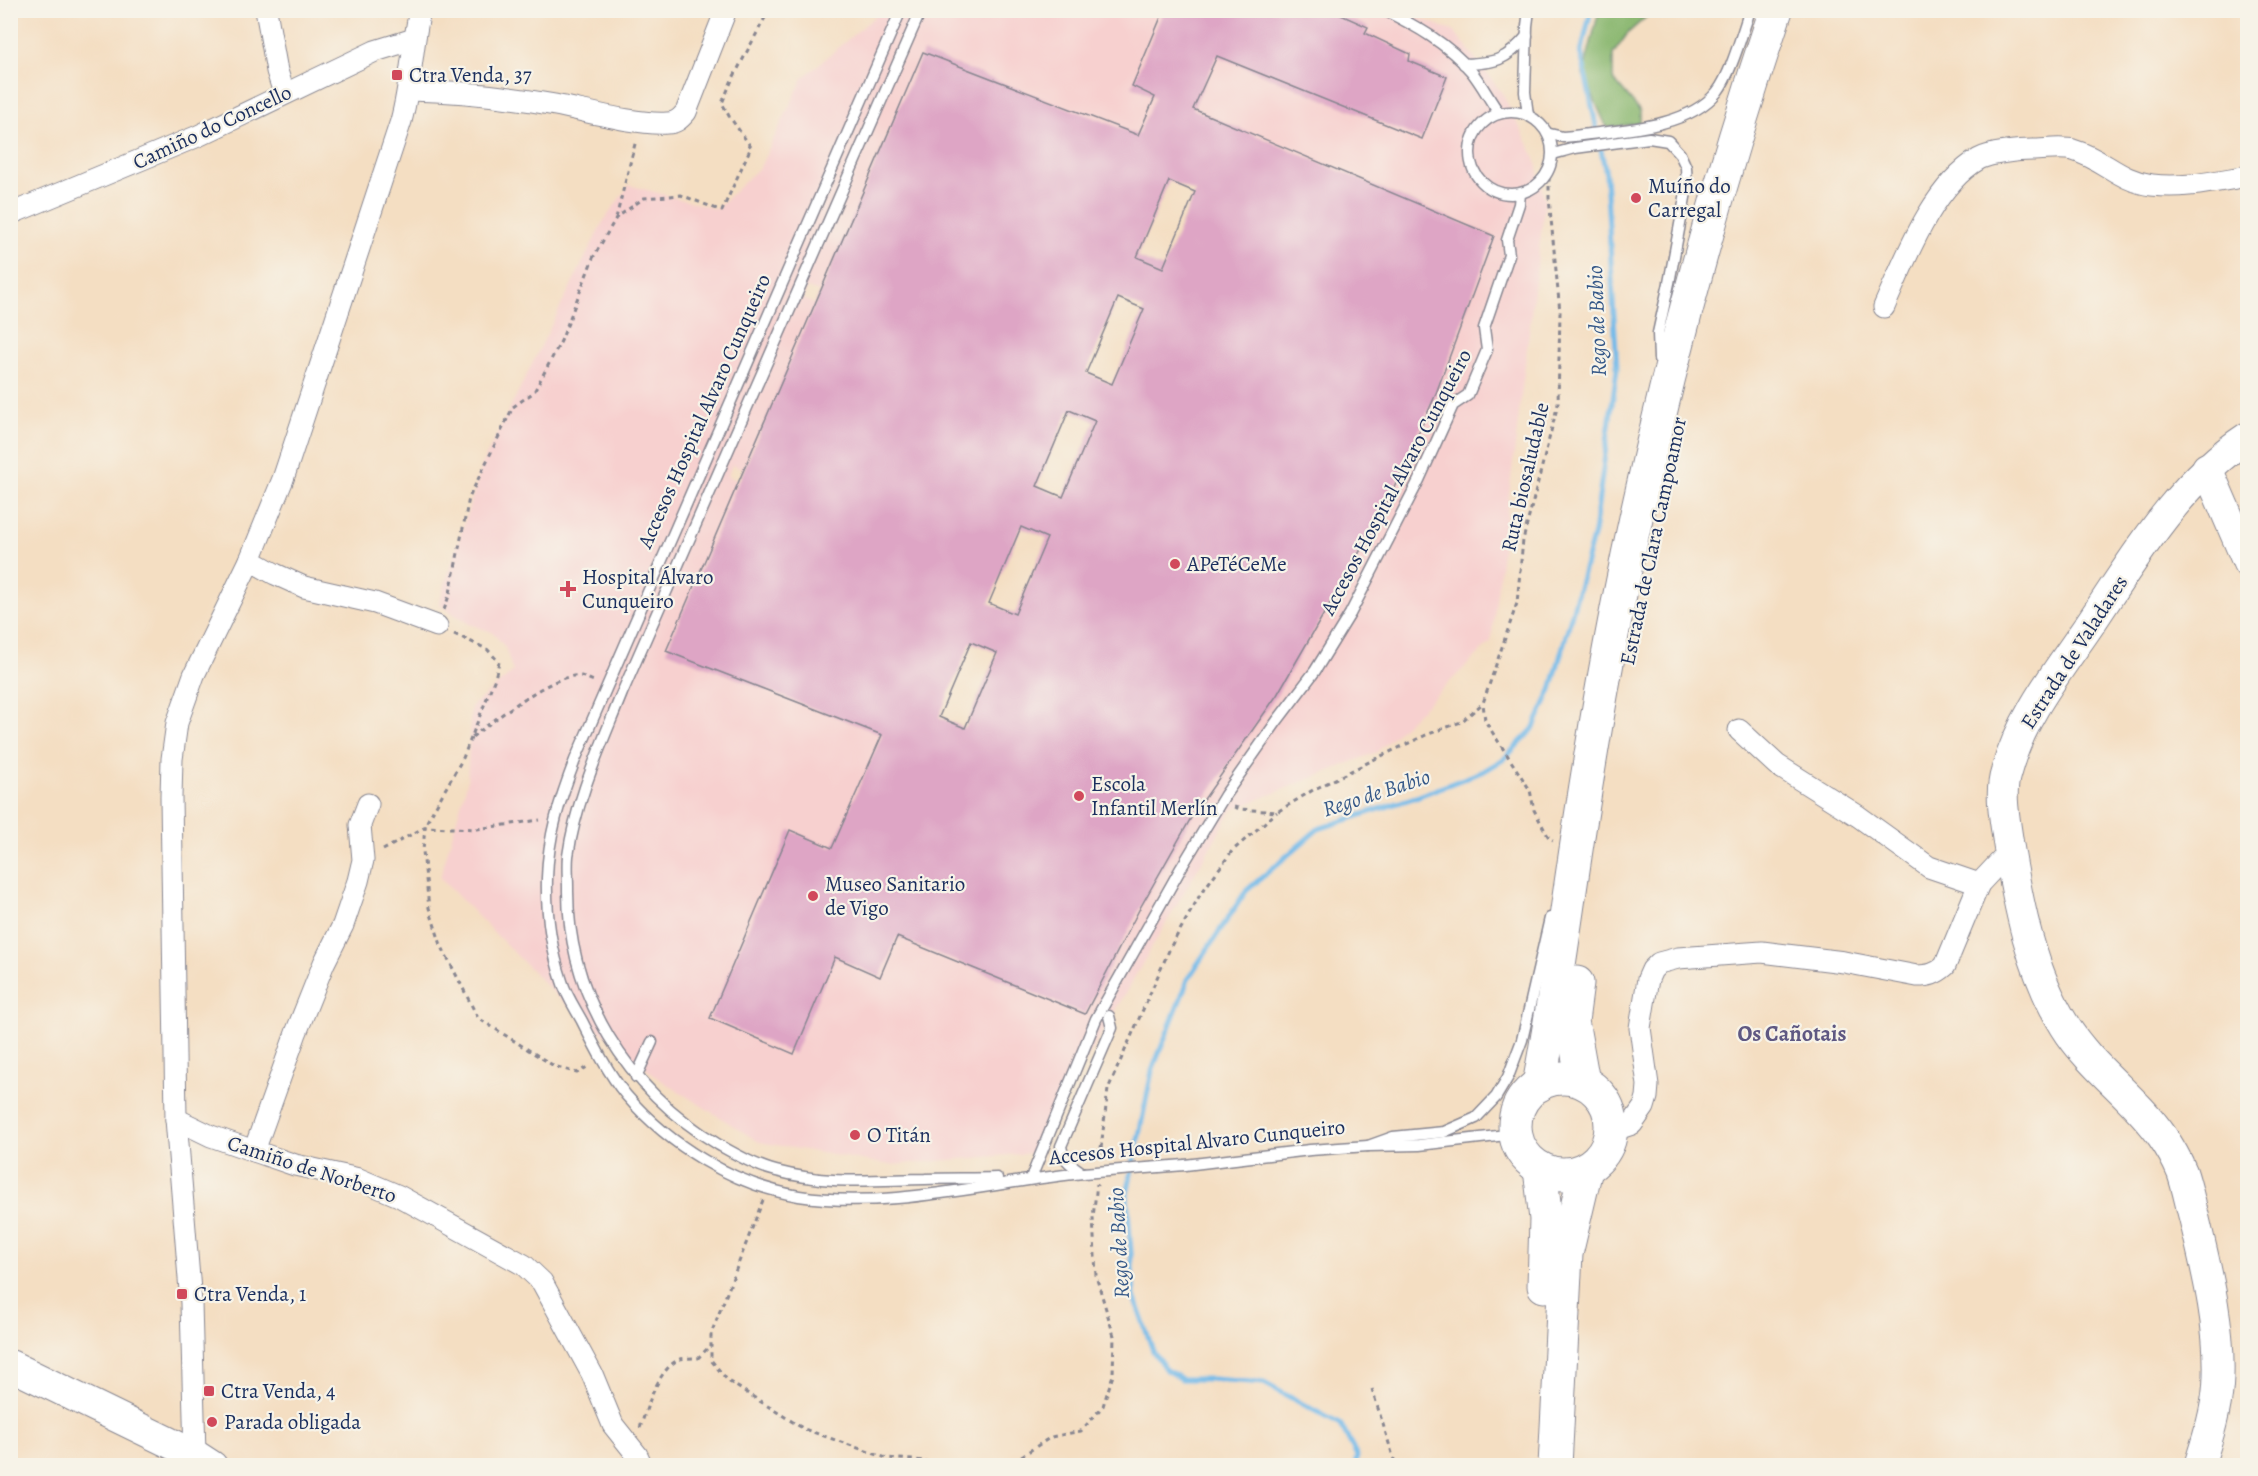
<svg xmlns="http://www.w3.org/2000/svg" width="2258" height="1476" viewBox="0 0 2258 1476" font-family="Alegreya,serif">
<rect width="100%" height="100%" fill="#f7f3e8"/>
<filter id="ink" filterUnits="userSpaceOnUse"><feTurbulence type="fractalNoise" baseFrequency=".0167" numOctaves="2"/><feDisplacementMap in="SourceGraphic" scale="12" xChannelSelector="R" yChannelSelector="G"/><feConvolveMatrix kernelMatrix="1 2 1 2 8 2 1 2 1" color-interpolation-filters="sRGB"/></filter>
<filter id="wash" filterUnits="userSpaceOnUse"><feTurbulence type="fractalNoise" baseFrequency=".008" numOctaves="4" result="noise"/><feDisplacementMap in="SourceGraphic" scale="24" xChannelSelector="R" yChannelSelector="G"/><feGaussianBlur stdDeviation="1.35" result="paint"/><feColorMatrix in="noise" values="0 0 0 0 0 0 0 0 0 0 0 0 0 0 0 0 0 1.4 0 .05"/><feComposite in="paint" operator="in"/></filter>
<g filter="url(#wash)">
<rect width="100%" height="100%" fill="#f4dec2"/>
<polygon fill="#f7d0cf" points="881,11 1164,11 1132,86 1155,97 1129,157 1122,129 923,52 898,111 968,161 889,128 864,188 953,226 857,206 819,292 807,288 803,299 815,304 743,469 732,465 728,476 739,481 803,545 725,513 666,651 866,729 868,722 884,729 832,848 791,830 835,957 880,976 897,937 1085,1014 1140,908 1191,818 1277,695 1385,508 1435,396 1466,314 1494,235 1193,109 1217,56 1422,139 1447,77 1409,61 1410,54 1365,33 1367,26 1330,11 1402,11 1455,32 1502,93 1534,155 1545,201 1491,642 1377,752 1232,810 1032,1153 890,1165 759,1142 659,1079 558,997 440,878 467,783 471,707 513,672 505,647 492,632 469,624 439,604 483,462 603,222 629,185 716,209 760,167 803,78"/>
<polygon fill="#8bb871" stroke="#537468" stroke-width="1.5" points="1599,11 1653,11 1628,33 1613,54 1613,79 1640,111 1640,123 1607,128 1583,74"/>
<g fill="none" stroke-linecap="round" stroke-linejoin="round">
<polyline stroke="#71b9e9" stroke-width="5" points="1355,1466 1357,1456 1341,1425 1264,1383 1213,1379 1182,1379 1166,1370 1153,1351 1134,1296 1127,1194 1152,1071 1189,977 1246,891 1318,829 1416,797 1484,771 1504,759 1533,729 1551,690 1594,533 1617,369 1606,174 1581,53 1591,10"/>
</g>
<g id="blocks">
<path fill="#dea5c5" fill-rule="evenodd" d="M1164 10H1330L1368 27 1365 33 1410 54 1409 61 1447 77 1422 139 1217 56 1193 109 1494 236 1435 396 1385 508 1277 695 1191 818 1140 908 1085 1014 897 937 880 977 835 957 794 1054 710 1018 790 830 832 848 882 735 666 651 923 52 1138 135 1155 97 1132 86ZM1169 181 1195 192 1163 268 1137 257ZM1118 298 1144 309 1112 384 1086 373ZM1069 410 1095 421 1063 497 1037 486ZM1021 527 1047 538 1015 614 989 603ZM971 642 997 653 965 728 939 717Z"/>
</g>
</g>
<g filter="url(#ink)">
<use href="#blocks" fill-opacity="0" stroke="#888690" stroke-width="1.5"/>
<g fill="none" stroke-linecap="round" stroke-linejoin="round">
<defs>
<g id="lane">
<path d="M901 10 575 760C560 799 548 836 547 878 546 913 551 948 562 981 566 995 575 1008 582 1021 595 1047 608 1073 626 1095 669 1145 733 1185 799 1196 891 1210 991 1182 1083 1173"/>
<path d="M921 10 622 693C601 746 576 799 568 856 567 866 568 877 568 888 567 995 627 1090 719 1145 737 1155 756 1166 776 1171 829 1185 871 1180 925 1179 949 1178 973 1179 997 1178"/>
<path d="M1384 10C1416 26 1447 43 1471 71 1481 83 1489 99 1499 113"/>
<path d="M1464 64C1495 63 1506 61 1527 36"/>
<circle cx="1511" cy="153" r="41"/>
<polyline points="1528,115 1525,92 1527,26 1529,10"/>
<path d="M1550 134 1563 137 1574 136C1618 130 1687 129 1717 92 1731 74 1742 33 1750 10"/>
<polyline points="1553,154 1575,148 1649,138 1668,141 1680,154 1686,167 1687,187 1669,283 1658,333 1659,359"/>
<polyline points="636,1077 652,1042"/>
<polyline points="1368,1146 1393,1137 1444,1132 1476,1118 1496,1097 1508,1077 1522,1040 1550,918"/>
<polyline points="1185,1165 1310,1150 1368,1146 1419,1145 1515,1134"/>
<path d="M1083 1173C1071 1165 1063 1160 1061 1146L1112 1028 1109 1016"/>
<polyline points="1031,1178 1096,1019 1181,868 1225,795 1277,721 1315,671 1350,614 1419,480 1453,405 1468,395 1487,350 1484,328 1509,255 1507,240 1519,204 1520,194"/>
</g>
<g id="street">
<polyline points="266,10 277,71 284,93"/>
<path d="M409 90C459 91 505 96 555 105 586 111 637 125 667 123 676 123 680 119 686 112L726 10"/>
<polyline points="10,214 198,136 375,51 414,39"/>
<path d="M1884 307C1905 260 1932 186 1979 159 1990 153 2019 150 2032 150 2045 150 2061 147 2073 150 2104 159 2119 181 2152 185 2184 189 2217 181 2248 176"/>
<polyline points="250,560 275,574 304,587 375,603 437,626"/>
<polyline points="1739,730 1777,765 1858,816 1929,867 1979,884"/>
<polyline points="176,1119 211,1136 254,1151 295,1165 359,1179 399,1196 524,1265 542,1282 592,1374 613,1425 637,1455 642,1466"/>
<path d="M1611 1131 1632 1124 1644 1107 1647 1097 1648 1085 1640 1028 1648 979 1652 970 1659 963 1678 958 1762 952 1844 962 1917 976C1929 976 1936 974 1945 966L1979 884 2010 851"/>
<polyline points="254,1151 296,1033 324,963 343,925 358,881 363,860 360,825 368,804"/>
<path d="M195 1455 191 1303 176 1119 171 797 172 759 177 723 194 675 250 560 283 479 401 121C411 84 412 47 420 10"/>
</g>
<g id="secondary">
<polyline points="2207,468 2248,563"/>
<polyline points="10,1365 195,1455 212,1466"/>
<path d="M2199 1466C2207 1440 2216 1413 2218 1386 2222 1330 2207 1271 2194 1217 2190 1203 2187 1186 2182 1172 2177 1160 2169 1146 2162 1136 2134 1096 2091 1068 2065 1026 2031 972 2018 904 2008 842 2005 819 1999 794 2006 772 2021 717 2058 671 2090 624 2135 557 2179 482 2248 437"/>
</g>
<g id="primary">
<polyline points="1577,983 1572,1021 1583,1082"/>
<circle cx="1563" cy="1126" r="48"/>
<path d="M1539 1085C1556 996 1567 906 1581 817 1592 746 1604 675 1618 604 1658 403 1711 204 1776 10"/>
<polyline points="1540,1169 1546,1219 1544,1286"/>
<polyline points="1555,1466 1566,1254 1586,1169"/>
</g>
</defs>
<use href="#lane" stroke="#888690" stroke-width="13"/>
<use href="#street" stroke="#888690" stroke-width="23"/>
<use href="#secondary" stroke="#888690" stroke-width="32"/>
<use href="#primary" stroke="#888690" stroke-width="35"/>
<g stroke="#888690" stroke-width="3" stroke-dasharray="4.5 4.5" stroke-linecap="butt">
<polyline points="1549,168 1549,198 1560,312 1558,404 1523,540 1517,603 1483,703 1485,721 1530,790 1534,810 1549,838 1553,840"/>
<polyline points="616,218 636,140"/>
<polyline points="444,610 450,593 469,498 513,407 534,392 561,341 593,258 616,218 644,198 681,195 722,211 751,147 729,116 722,103 732,80 769,10"/>
<polyline points="454,634 487,649 499,662 495,678 463,758 425,825 423,851 429,908 441,945 478,1018 554,1066 577,1073 589,1066"/>
<path d="M472 737C495 720 553 672 581 676 585 677 590 680 594 681"/>
<polyline points="1234,807 1241,809 1277,812 1313,790 1377,758 1426,735 1461,722 1483,703"/>
<polyline points="383,850 425,827 477,829 540,820"/>
<polyline points="1100,1157 1108,1089 1171,946 1200,895 1232,851 1277,812"/>
<polyline points="763,1200 711,1334 711,1360 728,1381 804,1429 886,1458 926,1461 935,1466"/>
<polyline points="1372,1389 1396,1466"/>
<path d="M640 1428C647 1408 658 1368 680 1359 685 1358 693 1358 698 1358L710 1346"/>
<polyline points="1006,1466 1051,1437 1081,1431 1103,1406 1113,1375 1114,1336 1096,1276 1093,1217 1097,1184"/>
</g>
<use href="#lane" stroke="#fff" stroke-width="10"/>
<use href="#street" stroke="#fff" stroke-width="21"/>
<use href="#secondary" stroke="#fff" stroke-width="30"/>
<use href="#primary" stroke="#fff" stroke-width="33"/>
<defs>
<polyline id="lane-bridge" points="1083,1173 1185,1165"/>
</defs>
<use href="#lane-bridge" stroke="#888690" stroke-width="13" stroke-linecap="butt"/>
<use href="#lane-bridge" stroke="#fff" stroke-width="10"/>
</g>
</g>
<g fill="#d1495b" stroke="#f7f3e8" stroke-width="2">
<rect x="391" y="69" width="12" height="12" rx="3"/>
<circle cx="1636" cy="198" r="6"/>
<circle cx="1175" cy="564" r="6"/>
<path d="M565 580h6v6h6v6h-6v6h-6v-6h-6v-6h6z"/>
<circle cx="1079" cy="796" r="6"/>
<circle cx="813" cy="896" r="6"/>
<circle cx="855" cy="1135" r="6"/>
<rect x="176" y="1288" width="12" height="12" rx="3"/>
<rect x="203" y="1385" width="12" height="12" rx="3"/>
<circle cx="212" cy="1422" r="6"/>
</g>
<g text-anchor="middle" stroke-width="4.5" stroke-linejoin="round" paint-order="stroke">
<g font-size="21" fill="#1b2f5e" stroke="#f7f3e8" text-anchor="start">
<text x="409" y="82">Ctra Venda, 37</text>
<text x="1648" y="193">Muíño do<tspan x="1648" dy="24">Carregal</tspan></text>
<text x="1187" y="571">APeTéCeMe</text>
<text x="582" y="584">Hospital Álvaro<tspan x="582" dy="24">Cunqueiro</tspan></text>
<text x="1091" y="791">Escola<tspan x="1091" dy="24">Infantil Merlín</tspan></text>
<text x="825" y="891">Museo Sanitario<tspan x="825" dy="24">de Vigo</tspan></text>
<text x="867" y="1142">O Titán</text>
<text x="194" y="1301">Ctra Venda, 1</text>
<text x="221" y="1398">Ctra Venda, 4</text>
<text x="224" y="1429">Parada obligada</text>
</g>
<g font-size="21" fill="#1b2f5e" stroke="#f7f3e8">
<text transform="translate(212 127) rotate(-25)" y="7">Camiño do Concello</text>
<text transform="translate(704 411) rotate(-66)" y="7">Accesos Hospital Alvaro Cunqueiro</text>
<text transform="translate(1525 477) rotate(-77)" y="7">Ruta biosaludable</text>
<text transform="translate(1396 482) rotate(-62)" y="7">Accesos Hospital Alvaro Cunqueiro</text>
<text transform="translate(1653 541) rotate(-78)" y="7">Estrada de Clara Campoamor</text>
<text transform="translate(2074 652) rotate(-57)" y="7">Estrada de Valadares</text>
<text transform="translate(1197 1142) rotate(-6)" y="7">Accesos Hospital Alvaro Cunqueiro</text>
<text transform="translate(312 1169) rotate(18)" y="7">Camiño de Norberto</text>
</g>
<g font-size="22" font-style="italic" fill="#355888" stroke="#f7f3e8">
<text transform="translate(1596 321) rotate(-92)" y="8">Rego de Babio</text>
<text transform="translate(1376 792) rotate(-18)" y="8">Rego de Babio</text>
<text transform="translate(1118 1243) rotate(-93)" y="8">Rego de Babio</text>
</g>
<g font-size="22" font-weight="bold" fill="#5f5882" stroke="#f7f3e8">
<text x="1792" y="1041">Os Cañotais</text>
</g>
</g>
<rect width="2258" height="1476" fill="none" stroke="#f7f3e8" stroke-width="36"/>
</svg>
